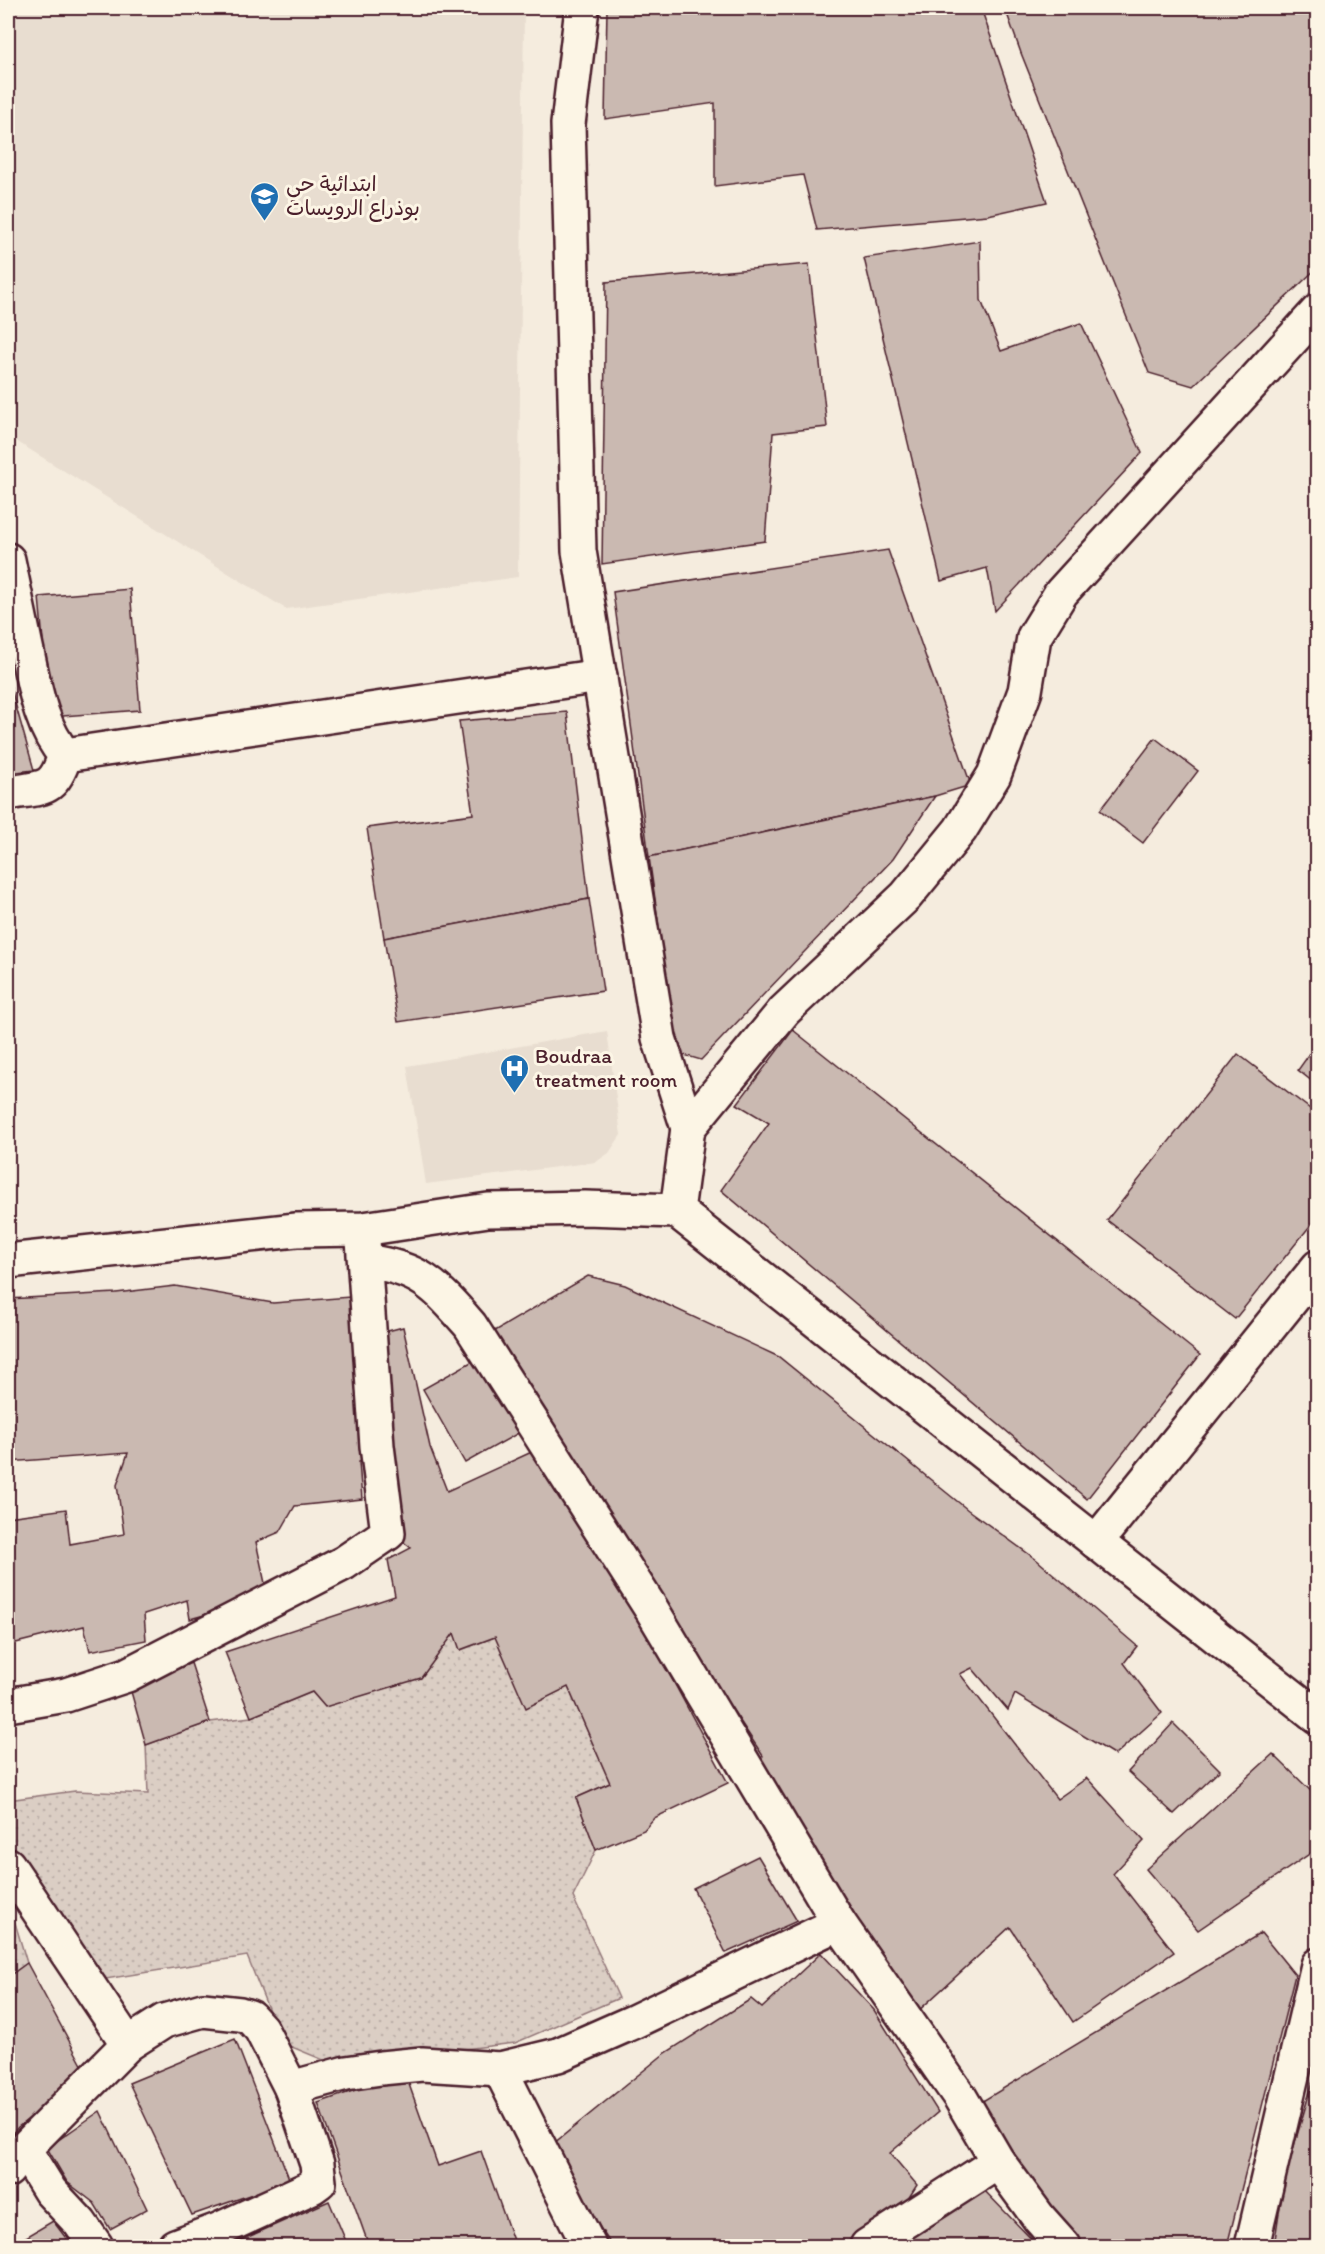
<svg xmlns="http://www.w3.org/2000/svg" width="1325" height="2254" viewBox="0 0 1325 2254" font-family="Itim,'Playpen Sans Arabic',sans-serif">
<defs>
<pattern id="grass-dots" width="8" height="8" patternUnits="userSpaceOnUse" patternTransform="scale(1.5)"><rect width="8" height="8" fill="#dbcec4"/><path d="M2 2h.1M6 6h.1" fill="none" stroke="#bdb0a9" stroke-width="1.8" stroke-linecap="round"/></pattern>
</defs>
<rect width="100%" height="100%" fill="#f5ecde"/>
<filter id="ink" filterUnits="userSpaceOnUse"><feTurbulence type="fractalNoise" baseFrequency=".0167" numOctaves="2"/><feDisplacementMap in="SourceGraphic" scale="12" xChannelSelector="R" yChannelSelector="G"/><feConvolveMatrix kernelMatrix="1 2 1 2 8 2 1 2 1" color-interpolation-filters="sRGB"/></filter>
<g filter="url(#ink)">
<g fill="#e8ddd0">
<polygon points="8,8 524,8 518,577 286,609 8,436"/>
<polygon points="607,1031 621,1135 609,1153 596,1162 426,1184 407,1066"/>
</g>
<g fill="url(#grass-dots)" stroke="#927678" stroke-width="1.5">
<polygon points="454,1633 461,1650 495,1637 568,1687 610,1783 576,1798 596,1850 573,1897 619,1998 515,2043 421,2054 343,2068 282,2043 247,1956 81,1983 8,1870 8,1800 75,1791 148,1794 146,1745 210,1722 251,1717 312,1692 325,1707 421,1677"/>
<polygon points="8,1909 13,1916 27,1963 8,1977"/>
</g>
<g fill="#cab9b1" stroke="#4a1f2b" stroke-width="1.5">
<polygon points="607,8 981,8 1047,202 988,215 817,230 803,175 715,186 715,103 605,119"/>
<polygon points="1005,8 1315,8 1318,10 1318,267 1193,386 1149,373 1021,53"/>
<polygon points="980,241 981,300 1001,351 1081,323 1142,453 995,611 987,568 941,581 864,258"/>
<polygon points="809,264 827,427 773,433 765,541 602,564 606,282"/>
<polygon points="888,550 971,785 935,796 649,857 613,592"/>
<polygon points="130,589 140,710 50,717 39,597"/>
<polygon points="8,678 34,770 8,773"/>
<polygon points="567,712 589,899 384,938 367,828 473,814 459,721"/>
<polygon points="1155,738 1198,771 1143,843 1100,810"/>
<polygon points="935,796 893,859 701,1060 677,1053 649,857"/>
<polygon points="589,899 603,991 398,1022 384,938"/>
<polygon points="793,1030 1200,1355 1087,1499 721,1190 769,1123 737,1104"/>
<polygon points="1318,1042 1318,1086 1298,1070"/>
<polygon points="1238,1054 1318,1115 1318,1216 1235,1319 1107,1220"/>
<polygon points="588,1276 625,1285 779,1357 968,1510 1037,1560 1137,1646 1124,1663 1162,1713 1115,1755 1015,1694 1008,1710 972,1668 960,1674 1057,1799 1087,1778 1144,1841 1113,1874 1174,1952 1073,2022 1010,1927 916,2013 755,1764 763,1756 569,1461 490,1334"/>
<polygon points="175,1286 273,1303 350,1297 367,1459 359,1462 362,1499 295,1506 280,1532 256,1542 268,1597 190,1619 187,1600 144,1614 146,1640 90,1651 84,1626 8,1645 8,1517 66,1509 70,1544 124,1534 117,1485 128,1453 8,1462 8,1299 116,1293"/>
<polygon points="403,1327 430,1447 447,1491 536,1450 638,1616 728,1783 654,1818 644,1830 596,1850 576,1798 610,1783 568,1687 526,1708 495,1637 460,1650 454,1633 421,1678 325,1707 312,1692 251,1717 225,1652 395,1596 388,1560 411,1548 393,1534 376,1334"/>
<polygon points="480,1357 522,1431 465,1463 423,1389"/>
<polygon points="191,1663 210,1722 146,1745 130,1688"/>
<polygon points="1173,1723 1220,1770 1174,1814 1128,1772"/>
<polygon points="1273,1754 1318,1798 1318,1848 1198,1930 1146,1869"/>
<polygon points="758,1856 797,1921 726,1953 693,1888"/>
<polygon points="1261,1933 1295,1975 1227,2246 1082,2246 1038,2196 976,2105"/>
<polygon points="821,1953 874,2010 938,2112 890,2153 917,2185 901,2210 841,2246 612,2246 548,2148 664,2054 751,1999 762,2008"/>
<polygon points="27,1963 87,2074 18,2127 8,2138 8,1977"/>
<polygon points="235,2039 290,2181 192,2215 129,2083"/>
<polygon points="1318,2064 1318,2246 1274,2246 1284,2180"/>
<polygon points="405,2073 438,2166 481,2151 515,2246 369,2246 318,2103"/>
<polygon points="100,2111 147,2209 110,2229 94,2203 67,2182 47,2148"/>
<polygon points="982,2188 1038,2246 911,2246 903,2235"/>
<polygon points="329,2201 348,2246 227,2246 239,2241"/>
<polygon points="53,2221 72,2246 11,2246"/>
</g>
<g fill="none" stroke-linecap="round" stroke-linejoin="round">
<defs>
<g id="street">
<polyline points="582,8 568,124 579,551 659,1038 688,1128"/>
<path d="M8 560C14 589 20 618 26 647 34 683 40 727 65 755L600 676"/>
<path d="M8 793C43 787 53 793 65 755"/>
<polyline points="677,1211 688,1128 784,1011 906,896 960,830 994,775 1025,691 1034,637 1061,593 1318,311"/>
<polyline points="8,1261 296,1230 363,1229 488,1210 585,1208 677,1211 1318,1717"/>
<path d="M365 1261C420 1268 435 1285 470 1325L652 1610 839 1923 960 2097 998 2162 1039 2218 1064 2246"/>
<polyline points="1096,1542 1318,1267"/>
<polyline points="8,1705 66,1695 127,1675 344,1563 388,1533 377,1446 363,1240"/>
<polyline points="8,1865 128,2044"/>
<polyline points="500,2069 589,2246"/>
<polyline points="24,2149 50,2191 80,2223 96,2246"/>
<polyline points="8,2170 24,2149 128,2044 164,2021 203,2010 240,2014 250,2017 261,2029 291,2088 346,2073 381,2068 422,2064 500,2069 558,2055 633,2022 839,1923"/>
<polyline points="175,2246 218,2230 312,2187 319,2182 317,2164 291,2088"/>
<polyline points="867,2246 998,2162"/>
<polyline points="1252,2246 1318,1965"/>
</g>
</defs>
<use href="#street" stroke="#4a1f2b" stroke-width="38"/>
<use href="#street" stroke="#fcf5e5" stroke-width="33"/>
</g>
</g>
<defs>
<symbol id="school-pin" viewBox="-11 -11 22 30"><path d="M0 17L-7.5 6A9.5 9.5 0 1 1 7.5 6Z" fill="#1f6fb2" stroke="#fcf5e5"/><path d="M0-5L7-2L0 1L-7-2ZM-4 1L0 2.5L4 1V4Q0 6-4 4Z" fill="#fff"/></symbol>
<symbol id="hospital-pin" viewBox="-11 -11 22 30"><path d="M0 17L-7.5 6A9.5 9.5 0 1 1 7.5 6Z" fill="#1f6fb2" stroke="#fcf5e5"/><path d="M-5-5h3v3.5h4V-5h3V5h-3V1.5h-4V5h-3Z" fill="#fff"/></symbol>
</defs>
<g fill-rule="evenodd">
<use href="#school-pin" x="248" y="180" width="33" height="45"/>
<use href="#hospital-pin" x="498" y="1052" width="33" height="45"/>
</g>
<g text-anchor="middle" stroke-width="6" stroke-linejoin="round" paint-order="stroke">
<g font-size="21" fill="#4a1f2b" stroke="#fcf5e5" text-anchor="start">
<text x="286" y="191">ابتدائية حي<tspan x="286" dy="24">بوذراع الرويسات</tspan></text>
<text x="535" y="1063">Boudraa<tspan x="535" dy="24">treatment room</tspan></text>
</g>
</g>
<rect width="1325" height="2254" fill="none" stroke="#fcf5e5" stroke-width="30"/>
<rect x="15" y="15" width="1295" height="2224" fill="none" stroke="#4a1f2b" stroke-width="2" filter="url(#ink)"/>
</svg>
